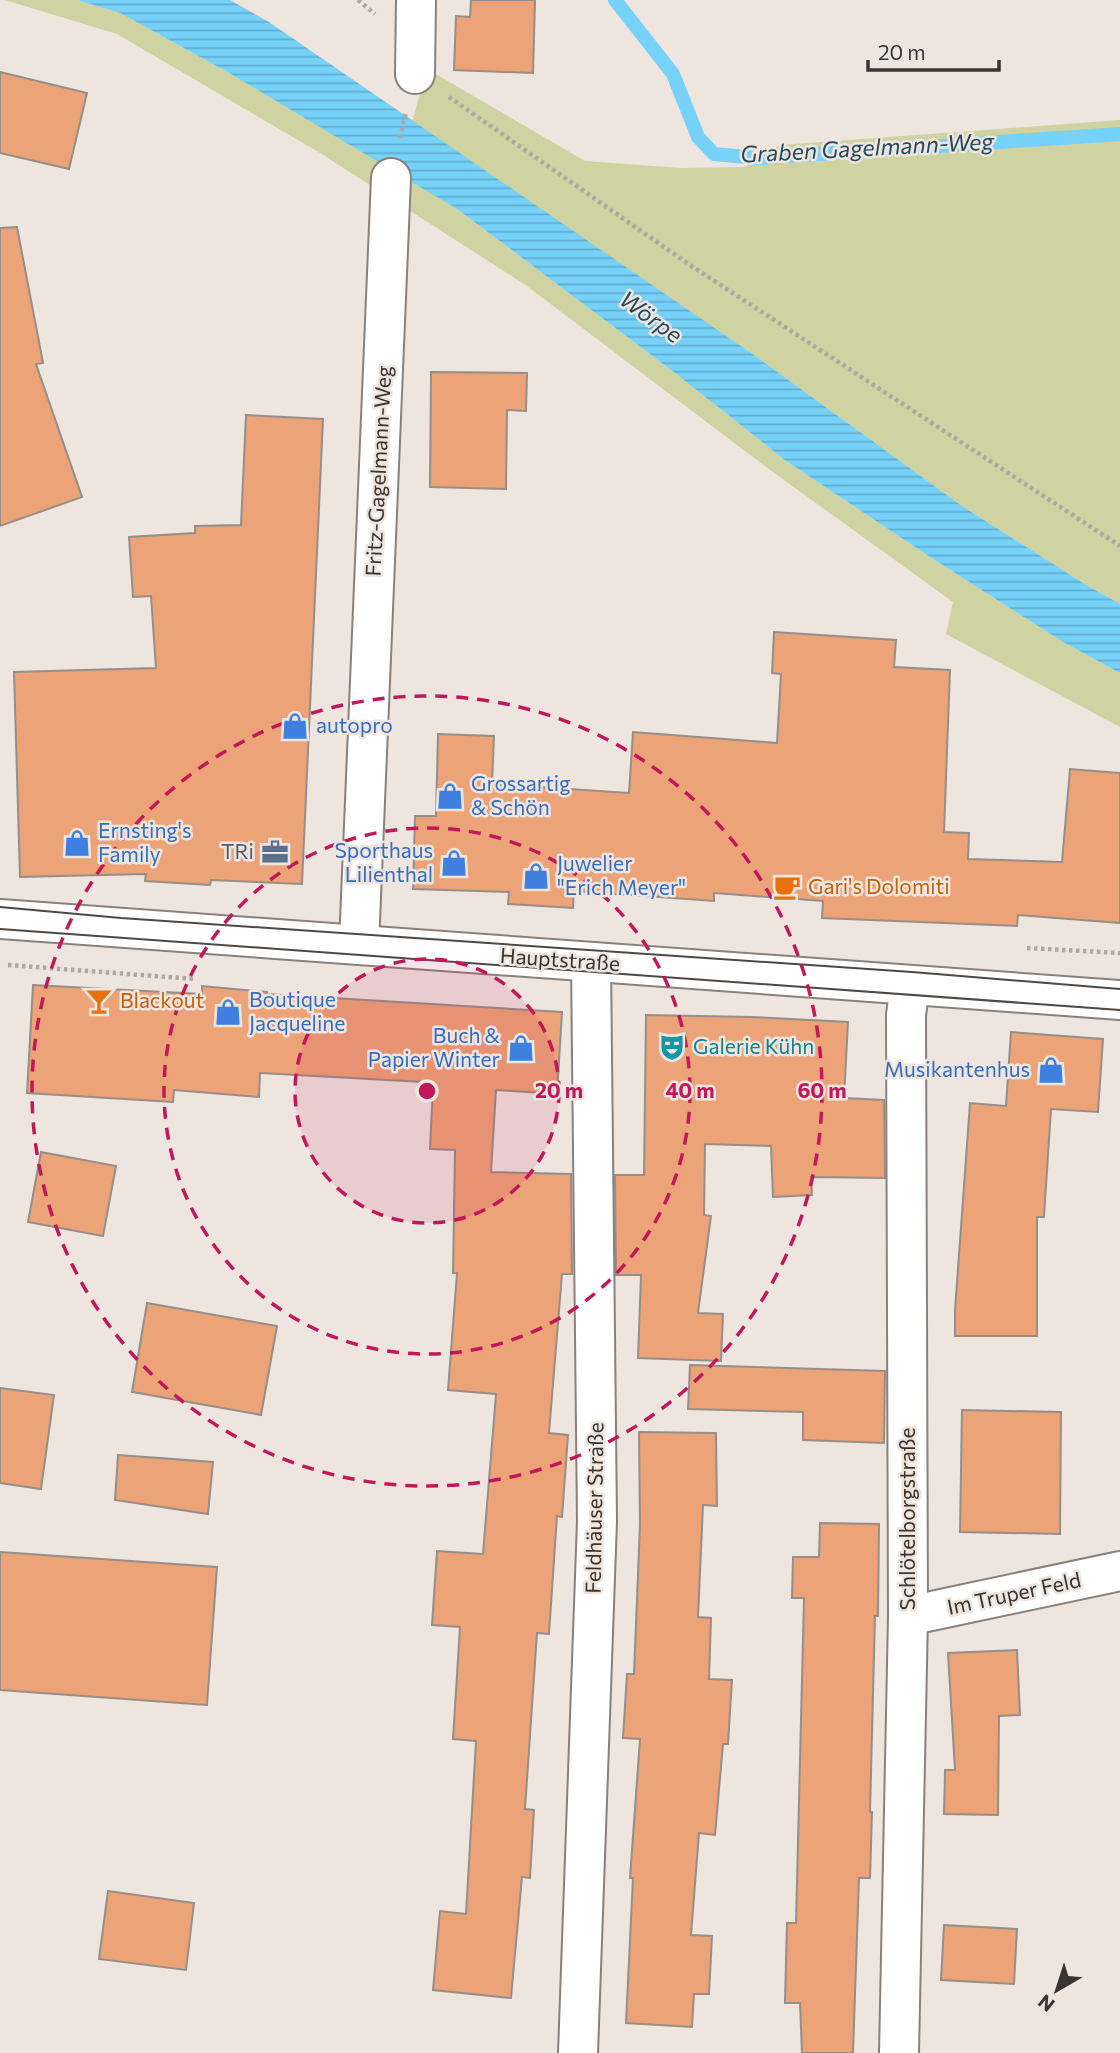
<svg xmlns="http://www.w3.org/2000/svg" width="1120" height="2053" viewBox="0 0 1120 2053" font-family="Commissioner,sans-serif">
<defs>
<pattern id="water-rules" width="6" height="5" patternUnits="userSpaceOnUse" patternTransform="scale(1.75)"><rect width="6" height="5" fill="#77d2fa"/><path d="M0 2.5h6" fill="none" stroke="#63abcb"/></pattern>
</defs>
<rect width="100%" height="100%" fill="#eee5df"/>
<g fill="#ced3a1">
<polygon points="5,0 77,0 120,13 231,74 333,133 457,209 675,373 786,461 930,557 1063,642 1120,673 1120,727 946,634 953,602 766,467 527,286 320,153 117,34"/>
<polygon points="427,69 585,161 681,168 745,167 780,145 1120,120 1120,604 1083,583 962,506 757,357 412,122"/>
</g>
<polygon fill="url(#water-rules)" points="77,0 230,0 269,22 757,357 962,506 1083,583 1120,604 1120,673 1063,642 930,557 786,461 675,373 457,209 231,74 120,13"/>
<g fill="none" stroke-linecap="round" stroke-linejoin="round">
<polyline stroke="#77d2fa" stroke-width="14" points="615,0 673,74 698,137 714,154 757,158 1120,134"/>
</g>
<g fill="#eba377" stroke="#968e89" stroke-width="2">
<polygon points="471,0 535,0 533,73 454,70 456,16 470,17"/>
<polygon points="0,72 87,93 69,169 0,153"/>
<polygon points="17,227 43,363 36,364 82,497 0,526 0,228"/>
<polygon points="431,372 527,373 526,411 507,410 506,489 430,487"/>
<polygon points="246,415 323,419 302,884 211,880 210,885 145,881 146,874 20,877 14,672 156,668 151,596 133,597 129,537 195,533 195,526 241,525"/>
<polygon points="774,632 896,640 894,667 950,670 944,832 969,833 968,859 1062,862 1070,769 1120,773 1120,923 1018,915 1017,926 822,918 823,901 714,893 714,901 574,891 573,908 508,904 509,892 413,889 415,816 436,816 438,734 494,736 492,784 629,793 633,732 777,743 781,674 772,673"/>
<polygon points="33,985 202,994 202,986 267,992 267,994 562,1012 557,1094 496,1090 491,1172 571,1174 572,1274 562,1274 549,1433 568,1435 562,1517 557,1516 549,1634 537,1633 525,1809 534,1810 530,1878 522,1877 511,1998 433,1990 440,1911 466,1914 476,1741 453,1739 460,1627 432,1625 437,1551 483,1554 496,1394 448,1390 457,1273 453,1273 455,1150 430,1149 433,1086 423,1085 423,1082 260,1073 259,1097 174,1090 173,1102 27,1093"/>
<polygon points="646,1015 752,1017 848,1022 844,1098 884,1100 885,1178 811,1177 812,1195 773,1197 771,1146 705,1144 704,1215 711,1216 698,1313 723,1314 721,1361 638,1358 641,1275 616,1275 615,1175 644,1175"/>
<polygon points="1011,1032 1103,1039 1098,1112 1051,1109 1044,1217 1037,1217 1037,1336 955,1336 955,1310 970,1103 1006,1106"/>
<polygon points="41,1152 116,1166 103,1236 28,1222"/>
<polygon points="147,1303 277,1326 261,1415 132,1392"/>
<polygon points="690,1365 885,1371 884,1443 803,1440 803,1412 688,1409"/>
<polygon points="0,1388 54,1395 41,1489 0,1483"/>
<polygon points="962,1410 1061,1412 1060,1534 960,1532"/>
<polygon points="639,1432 716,1433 717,1506 703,1505 698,1617 711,1618 709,1679 732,1680 728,1744 723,1744 715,1835 699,1833 691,1935 712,1936 709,1994 694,1994 692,2027 626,2023 633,1878 630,1878 640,1739 623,1738 627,1674 634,1674 640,1524"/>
<polygon points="118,1455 213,1462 208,1514 115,1500"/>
<polygon points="820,1523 879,1524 878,1616 875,1616 870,1812 872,1812 870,1878 859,1878 853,2053 802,2053 800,2003 785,2003 787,1923 796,1923 804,1598 792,1598 793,1557 819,1557"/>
<polygon points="0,1552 217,1567 207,1705 0,1690"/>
<polygon points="1017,1650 1020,1715 999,1716 998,1815 944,1814 945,1770 955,1770 948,1653"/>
<polygon points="108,1891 194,1903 186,1970 99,1959"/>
<polygon points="944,1925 1017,1929 1014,1984 941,1980"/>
</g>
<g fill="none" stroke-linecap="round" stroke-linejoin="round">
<defs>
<g id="street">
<polyline points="415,74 416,0"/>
<polyline points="359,945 391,178"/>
<polyline points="908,1616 1120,1571"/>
<polyline points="578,2053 597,1521 591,962"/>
<polyline points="899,2053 908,1616 906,1015 910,985"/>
</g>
<polyline id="secondary" points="0,919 1120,1000"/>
</defs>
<use href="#street" stroke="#89817c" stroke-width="42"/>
<use href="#secondary" stroke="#89817c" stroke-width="42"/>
<g stroke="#aea7a3" stroke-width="4.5" stroke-dasharray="3.5 3.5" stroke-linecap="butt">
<polyline points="358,0 375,14"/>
<polyline points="449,97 690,265 1120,546"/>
<polyline points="400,138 406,112"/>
<polyline points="1027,948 1120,953"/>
<polyline points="8,965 195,979"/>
</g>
<use href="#street" stroke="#fff" stroke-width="38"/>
<use href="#secondary" stroke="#fff" stroke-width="38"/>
<g stroke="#4d4946" stroke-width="2">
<polyline points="0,907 121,918 912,972 1120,989"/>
<polyline points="0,929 1120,1010"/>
</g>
</g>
<circle cx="427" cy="1091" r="132" fill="#c2185b" fill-opacity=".12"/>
<g fill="none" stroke="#c2185b" stroke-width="3.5" stroke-dasharray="12 9">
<circle cx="427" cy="1091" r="132"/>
<circle cx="427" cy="1091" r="263"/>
<circle cx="427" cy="1091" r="395"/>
</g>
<defs>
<symbol id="shop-bare" viewBox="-9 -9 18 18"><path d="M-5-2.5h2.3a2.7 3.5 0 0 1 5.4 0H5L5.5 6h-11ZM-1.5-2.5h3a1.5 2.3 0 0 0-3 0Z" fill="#3f7fe0" stroke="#eee5df" stroke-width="2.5" paint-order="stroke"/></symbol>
<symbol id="office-bare" viewBox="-9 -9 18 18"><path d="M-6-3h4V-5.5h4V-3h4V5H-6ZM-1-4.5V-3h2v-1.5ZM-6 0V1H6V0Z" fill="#5c6f8a" stroke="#eee5df" stroke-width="2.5" paint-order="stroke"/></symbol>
<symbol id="cafe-bare" viewBox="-9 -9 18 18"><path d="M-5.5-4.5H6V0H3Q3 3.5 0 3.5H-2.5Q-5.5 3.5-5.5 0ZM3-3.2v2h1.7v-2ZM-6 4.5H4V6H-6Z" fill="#e8710a" stroke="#eee5df" stroke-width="2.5" paint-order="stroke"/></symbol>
<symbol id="bar-bare" viewBox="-9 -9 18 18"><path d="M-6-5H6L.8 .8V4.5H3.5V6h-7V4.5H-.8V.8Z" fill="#e8710a" stroke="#eee5df" stroke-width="2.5" paint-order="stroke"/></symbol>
<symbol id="theatre-bare" viewBox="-9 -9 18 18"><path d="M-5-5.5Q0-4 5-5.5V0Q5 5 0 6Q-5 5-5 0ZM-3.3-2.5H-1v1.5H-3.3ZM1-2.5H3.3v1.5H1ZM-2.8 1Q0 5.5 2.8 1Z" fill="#0f9aa8" stroke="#eee5df" stroke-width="2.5" paint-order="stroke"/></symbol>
</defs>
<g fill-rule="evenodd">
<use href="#shop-bare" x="276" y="707" width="38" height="38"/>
<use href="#shop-bare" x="431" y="777" width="38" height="38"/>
<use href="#shop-bare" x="58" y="824" width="38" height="38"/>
<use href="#office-bare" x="256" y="833" width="38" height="38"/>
<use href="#shop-bare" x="435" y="844" width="38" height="38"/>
<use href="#shop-bare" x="517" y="857" width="38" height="38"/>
<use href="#cafe-bare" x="768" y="868" width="38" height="38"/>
<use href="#bar-bare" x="80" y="982" width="38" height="38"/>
<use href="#shop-bare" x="209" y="993" width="38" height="38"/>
<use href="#theatre-bare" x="653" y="1028" width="38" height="38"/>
<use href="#shop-bare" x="502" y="1029" width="38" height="38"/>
<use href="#shop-bare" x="1032" y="1051" width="38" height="38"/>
</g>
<g text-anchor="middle" stroke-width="5" stroke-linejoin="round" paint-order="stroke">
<g font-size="21" fill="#383432" stroke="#eee5df">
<text transform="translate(379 471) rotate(-87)" y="7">Fritz-Gagelmann-Weg</text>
<text transform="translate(560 960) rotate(4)" y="7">Hauptstraße</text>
<text transform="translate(595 1508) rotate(-89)" y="7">Feldhäuser Straße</text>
<text transform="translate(908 1519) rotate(-90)" y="7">Schlötelborgstraße</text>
<text transform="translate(1014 1594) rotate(-12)" y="7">Im Truper Feld</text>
</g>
<g font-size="21" fill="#366cbe" stroke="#eee5df" text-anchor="start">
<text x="316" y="733">autopro</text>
<text x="471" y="791">Grossartig<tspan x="471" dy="24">&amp; Schön</tspan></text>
<text x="98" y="838">Ernsting's<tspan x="98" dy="24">Family</tspan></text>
<text x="433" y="858" text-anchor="end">Sporthaus<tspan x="433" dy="24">Lilienthal</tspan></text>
<text x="557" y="871">Juwelier<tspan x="557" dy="24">"Erich Meyer"</tspan></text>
<text x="249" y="1007">Boutique<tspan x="249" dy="24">Jacqueline</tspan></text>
<text x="500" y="1043" text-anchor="end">Buch &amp;<tspan x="500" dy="24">Papier Winter</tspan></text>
<text x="1030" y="1077" text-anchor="end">Musikantenhus</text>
</g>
<g font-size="21" fill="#4e5e75" stroke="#eee5df" text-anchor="end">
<text x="254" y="859">TRi</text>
</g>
<g font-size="21" fill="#c56008" stroke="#eee5df" text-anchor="start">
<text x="808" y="894">Gari's Dolomiti</text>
<text x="120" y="1008">Blackout</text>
</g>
<g font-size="21" fill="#0d838f" stroke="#eee5df" text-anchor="start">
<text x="693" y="1054">Galerie Kühn</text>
</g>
<g font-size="23" font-style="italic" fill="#234b5d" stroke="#eee5df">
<text transform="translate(867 148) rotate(-3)" y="8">Graben Gagelmann-Weg</text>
<text transform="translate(651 317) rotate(36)" y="8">Wörpe</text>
</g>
</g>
<circle cx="427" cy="1091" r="10" fill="#c2185b" stroke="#eee5df" stroke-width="3.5"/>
<g font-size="21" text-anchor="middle" font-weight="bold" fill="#c2185b" stroke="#eee5df" stroke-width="5" stroke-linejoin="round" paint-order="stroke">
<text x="559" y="1098">20 m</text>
<text x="690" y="1098">40 m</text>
<text x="822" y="1098">60 m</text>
</g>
<g transform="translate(1057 1990) rotate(219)" stroke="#eee5df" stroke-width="5" paint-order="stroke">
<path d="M0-5L12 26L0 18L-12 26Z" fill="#383432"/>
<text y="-10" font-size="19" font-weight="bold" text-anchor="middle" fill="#383432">N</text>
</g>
<path d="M868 60v10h131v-10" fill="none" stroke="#383432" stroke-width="3.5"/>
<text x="878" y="60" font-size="21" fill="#383432" stroke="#eee5df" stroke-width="5" paint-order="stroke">20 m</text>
</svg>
